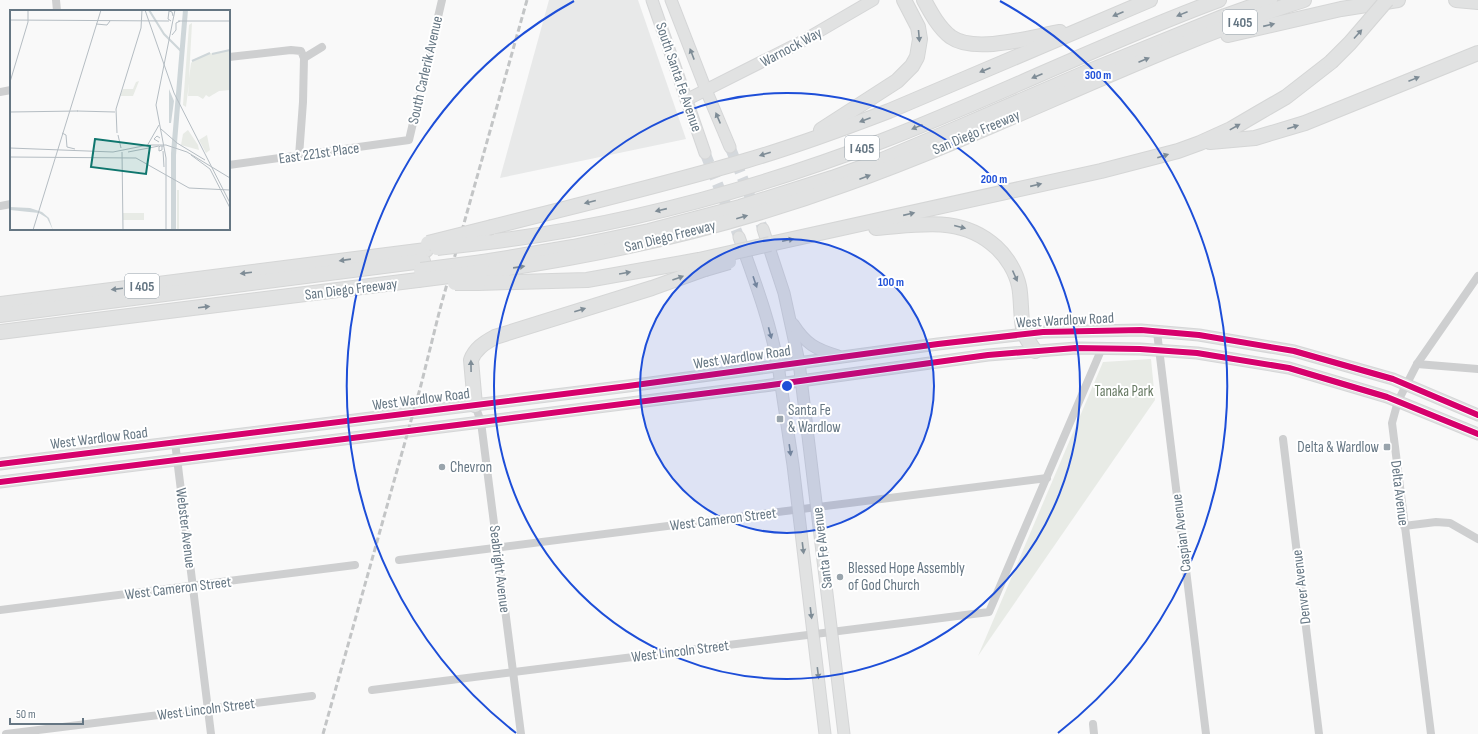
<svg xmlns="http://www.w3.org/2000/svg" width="1478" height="734" viewBox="0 0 1478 734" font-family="'Sofia Sans Condensed',sans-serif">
<rect width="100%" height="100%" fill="#f9f9f9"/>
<polygon fill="#e8e9e9" points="549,0 638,0 686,139 500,178"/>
<polygon fill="#e8ebe6" points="1151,359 1155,400 978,656 1103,362"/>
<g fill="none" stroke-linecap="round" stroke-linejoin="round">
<g stroke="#d4d8dc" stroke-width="11" stroke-dasharray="11 5.5" stroke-linecap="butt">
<polyline points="730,147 763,229"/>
<polyline points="705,153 739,237"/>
</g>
<defs>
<g id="secondary">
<polyline points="652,0 705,153"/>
<polyline points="671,0 706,90 730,147"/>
<polyline points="686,100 799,43 873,0"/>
<polyline points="763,229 784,293 799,362 844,734"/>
<path d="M739 237C754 279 770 321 778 365L793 465 825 734"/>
<path d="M793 324C806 344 815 349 838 356"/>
<polyline points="0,464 628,386 938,344 1043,332 1141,330 1199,335 1294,351 1393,379 1478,415"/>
<polyline points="0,482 481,422 764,386 988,355 1076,348 1140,349 1197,353 1289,368 1387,397 1478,434"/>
</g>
<g id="motorway">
<path d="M924 0C931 13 939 28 951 37 975 54 1032 37 1060 32"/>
<polyline points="1456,0 1478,2"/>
<polyline points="1228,35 1341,9 1398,0"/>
<polyline points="821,130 897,81 912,66 917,57 920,39 918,27 904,0"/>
<polyline points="1210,142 1255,138 1305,123 1478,53"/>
<path d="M492 227C578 205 664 185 748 160 796 146 842 129 889 111L1150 0"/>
<path d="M876 228C920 225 961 215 996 247 1007 257 1016 272 1019 286 1022 299 1020 325 1025 335 1027 340 1031 345 1035 351"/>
<path d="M488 242C622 226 756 189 882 141 996 97 1105 42 1219 0"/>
<polyline points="770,244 1101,171 1178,151 1200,143 1231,129 1260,112 1286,97 1331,62"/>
<polyline points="483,262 573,247 649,231 740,207 832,178 882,160 948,132 1087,72 1225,16 1270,0"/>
<path d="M481 272C605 255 728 227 846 184 1001 129 1147 50 1304 0"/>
<polyline points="478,283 587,280 699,260"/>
<polyline points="0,304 426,250"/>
<polyline points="0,315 423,261"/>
<polyline points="0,332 418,280"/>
<path d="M475 405 471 360C475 349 484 343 495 337L652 288 705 269"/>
</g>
</defs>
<use href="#secondary" stroke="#d5d6d7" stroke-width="13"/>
<use href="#motorway" stroke="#d5d6d6" stroke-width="16"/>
<g stroke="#cecfd0" stroke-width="8">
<polyline points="56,0 57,11"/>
<polyline points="229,57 291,50 301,51 304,58 303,102 299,156"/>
<polyline points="304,58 322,47"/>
<polyline points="0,92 11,90"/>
<polyline points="229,165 409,140 442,0"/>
<polyline points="0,206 11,204"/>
<polyline points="1157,332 1206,734"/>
<polyline points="1417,364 1478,369"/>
<polyline points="475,405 481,422 521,734"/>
<polyline points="1283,439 1319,734"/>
<polyline points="175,442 211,734"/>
<polyline points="1404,526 1436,522 1450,523 1478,539"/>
<polyline points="399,560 1047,478"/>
<polyline points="0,610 355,565"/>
<polyline points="372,690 989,612 1102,348"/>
<polyline points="1093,724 1094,734"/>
<polyline points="6,734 312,696"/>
<polyline points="1431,734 1392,423 1398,401 1417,364 1478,276"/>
</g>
<use href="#secondary" stroke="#e1e2e2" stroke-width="11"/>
<use href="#motorway" stroke="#e1e2e2" stroke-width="14"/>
<polyline stroke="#c3c5c6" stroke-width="3" stroke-dasharray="6 3" stroke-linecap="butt" points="323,734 421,385 440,309 468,209 527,0"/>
<defs>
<g id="motorway-bridge">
<polyline points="1331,62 1350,43 1387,0"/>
<polyline points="428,243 492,227"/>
<polyline points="437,248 488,242"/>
<polyline points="699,260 770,244"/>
<polyline points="705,269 729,262"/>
<polyline points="421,270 483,262"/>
<polyline points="418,280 481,272"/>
<polyline points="455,283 478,283"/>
</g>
</defs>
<use href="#motorway-bridge" stroke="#d5d6d6" stroke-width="16" stroke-linecap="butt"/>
<use href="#motorway-bridge" stroke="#e1e2e2" stroke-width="14"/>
<defs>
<g id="cycleway">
<polyline points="0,464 628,386 938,344 1043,332 1141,330 1199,335 1294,351 1393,379 1478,415"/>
<polyline points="0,482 481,422 764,386 988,355 1076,348 1140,349 1197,353 1289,368 1387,397 1478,434"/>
</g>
</defs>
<use href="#cycleway" stroke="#fff" stroke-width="8"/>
<use href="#cycleway" stroke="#d6006c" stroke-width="6"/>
</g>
<defs><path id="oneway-solid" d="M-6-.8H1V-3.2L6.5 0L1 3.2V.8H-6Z"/></defs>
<g fill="#7e8c96">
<use href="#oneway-solid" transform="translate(1118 14) rotate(157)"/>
<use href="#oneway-solid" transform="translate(1182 14) rotate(158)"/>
<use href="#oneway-solid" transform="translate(1269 25) rotate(-13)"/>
<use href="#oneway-solid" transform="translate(1358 34) rotate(-48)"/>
<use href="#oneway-solid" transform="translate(919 36) rotate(85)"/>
<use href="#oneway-solid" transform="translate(692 54) rotate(-111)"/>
<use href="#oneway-solid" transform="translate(1144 60) rotate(-23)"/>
<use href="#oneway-solid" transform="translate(985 70) rotate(157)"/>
<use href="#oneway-solid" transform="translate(1037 76) rotate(157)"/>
<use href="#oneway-solid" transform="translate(1414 79) rotate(-22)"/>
<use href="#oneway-solid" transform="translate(718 118) rotate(-113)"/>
<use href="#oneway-solid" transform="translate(865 120) rotate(159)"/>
<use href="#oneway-solid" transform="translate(917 127) rotate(158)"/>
<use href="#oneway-solid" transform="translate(1235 127) rotate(-29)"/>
<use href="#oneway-solid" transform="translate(1293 127) rotate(-18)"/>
<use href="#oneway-solid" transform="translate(765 154) rotate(163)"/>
<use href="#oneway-solid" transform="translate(1163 156) rotate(-17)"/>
<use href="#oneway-solid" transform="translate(865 177) rotate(-21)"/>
<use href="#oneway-solid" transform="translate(1036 185) rotate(-13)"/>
<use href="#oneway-solid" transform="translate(590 202) rotate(166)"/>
<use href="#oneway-solid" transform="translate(661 210) rotate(167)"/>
<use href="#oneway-solid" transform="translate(909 214) rotate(-13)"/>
<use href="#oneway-solid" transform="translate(742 217) rotate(-16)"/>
<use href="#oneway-solid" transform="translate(960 227) rotate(14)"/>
<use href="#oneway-solid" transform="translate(788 240) rotate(-12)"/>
<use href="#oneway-solid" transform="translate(345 260) rotate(172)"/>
<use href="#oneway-solid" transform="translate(519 267) rotate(-8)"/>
<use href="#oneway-solid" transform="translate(246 273) rotate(173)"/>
<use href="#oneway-solid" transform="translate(625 273) rotate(-10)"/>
<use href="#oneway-solid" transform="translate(1015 276) rotate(66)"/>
<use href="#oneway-solid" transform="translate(678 278) rotate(-20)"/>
<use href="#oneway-solid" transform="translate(755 282) rotate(71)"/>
<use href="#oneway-solid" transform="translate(117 289) rotate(173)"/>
<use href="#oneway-solid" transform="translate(204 307) rotate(-7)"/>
<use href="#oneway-solid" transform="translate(580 310) rotate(-17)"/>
<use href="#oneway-solid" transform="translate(770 333) rotate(75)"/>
<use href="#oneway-solid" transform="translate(471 366) rotate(-91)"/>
<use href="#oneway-solid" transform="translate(790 450) rotate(82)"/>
<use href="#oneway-solid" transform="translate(803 548) rotate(83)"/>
<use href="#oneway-solid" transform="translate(811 613) rotate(83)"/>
<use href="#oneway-solid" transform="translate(818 673) rotate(83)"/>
</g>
<circle cx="787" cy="386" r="147" fill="#1d4ed8" fill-opacity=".12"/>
<g fill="none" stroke="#1d4ed8" stroke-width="2">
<circle cx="787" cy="386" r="147"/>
<circle cx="787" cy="386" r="293"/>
<path d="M516 733A440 440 0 0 1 574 1M1000 1A440 440 0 0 1 1058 733"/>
</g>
<g fill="#99a4ac" stroke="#fff" stroke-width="1.5">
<rect x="776" y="415" width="8" height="8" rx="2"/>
<rect x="1383" y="443" width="8" height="8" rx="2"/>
<circle cx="442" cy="467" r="4"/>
<circle cx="840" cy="577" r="4"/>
</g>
<g text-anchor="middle" stroke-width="4" stroke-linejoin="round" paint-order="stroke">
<g fill="#fff" stroke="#939fa8" stroke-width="1">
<rect x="1223" y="10" width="34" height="24" rx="3"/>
<rect x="845" y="136" width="34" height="24" rx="3"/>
<rect x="125" y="274" width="34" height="24" rx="3"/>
</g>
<g font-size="14" font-weight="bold" fill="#657683">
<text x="1240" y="27">I 405</text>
<text x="862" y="153">I 405</text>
<text x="142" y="291">I 405</text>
</g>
<g font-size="15" fill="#657683" stroke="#fff">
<text transform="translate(791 47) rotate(-28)" y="5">Warnock Way</text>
<text transform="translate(425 70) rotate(-77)" y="5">South Carlerik Avenue</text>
<text transform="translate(679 77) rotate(71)" y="5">South Santa Fe Avenue</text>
<text transform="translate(976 132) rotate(-23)" y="5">San Diego Freeway</text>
<text transform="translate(319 153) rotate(-8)" y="5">East 221st Place</text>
<text transform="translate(670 236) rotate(-14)" y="5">San Diego Freeway</text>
<text transform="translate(351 289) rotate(-7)" y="5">San Diego Freeway</text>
<text transform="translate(1065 320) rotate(-3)" y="5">West Wardlow Road</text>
<text transform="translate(742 357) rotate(-8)" y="5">West Wardlow Road</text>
<text transform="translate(421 399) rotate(-7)" y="5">West Wardlow Road</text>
<text transform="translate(99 438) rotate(-7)" y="5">West Wardlow Road</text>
<text transform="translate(1400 493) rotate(83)" y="5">Delta Avenue</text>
<text transform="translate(723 519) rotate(-7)" y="5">West Cameron Street</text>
<text transform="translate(186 528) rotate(83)" y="5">Webster Avenue</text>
<text transform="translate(1181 533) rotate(-97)" y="5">Caspian Avenue</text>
<text transform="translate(822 548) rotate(-97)" y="5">Santa Fe Avenue</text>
<text transform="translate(500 569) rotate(83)" y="5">Seabright Avenue</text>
<text transform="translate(1301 587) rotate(-97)" y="5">Denver Avenue</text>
<text transform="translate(178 588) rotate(-7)" y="5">West Cameron Street</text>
<text transform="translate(680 651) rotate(-7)" y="5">West Lincoln Street</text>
<text transform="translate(206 709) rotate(-7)" y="5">West Lincoln Street</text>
</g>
<g font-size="15" fill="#687a64" stroke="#fff">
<text x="1124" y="396">Tanaka Park</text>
</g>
<g font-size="15" fill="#657683" stroke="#fff" text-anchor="start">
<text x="788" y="415">Santa Fe<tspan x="788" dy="17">&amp; Wardlow</tspan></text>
<text x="1379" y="452" text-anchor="end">Delta &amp; Wardlow</text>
<text x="450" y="472">Chevron</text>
<text x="848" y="573">Blessed Hope Assembly<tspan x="848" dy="17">of God Church</tspan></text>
</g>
</g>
<g transform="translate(10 10)">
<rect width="220" height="220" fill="#f9f9f9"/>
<path d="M182 13 179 68 181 53 185 49 199 43 204 44 220 40V80L209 81 199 87 196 85 193 89 188 86H178L179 73 176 97 173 95 179 15ZM129 71 123 86H110L113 79H123L126 72ZM178 120 188 135 189 140 171 135 173 124ZM197 125 200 140 196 143 189 130ZM167 180H169V220H167ZM113 203H134V210H113Z" fill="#e8ebe6"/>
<path d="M173 0H178L166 145V220H161V143ZM159 79 164 91 161 113H159ZM0 197 20 198 32 202 39 208 43 220 37 208 29 203 0 200Z" fill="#ced6d9"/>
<path fill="none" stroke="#ced6d9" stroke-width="2" d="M139 0 154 24 172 42M202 44 220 40M182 51 200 43"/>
<path fill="none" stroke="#b5bdc3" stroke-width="1" d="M135 0 164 83 220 193M0 10 159 11M161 11 158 9 159 1 162 2 163 6M168 11H220M86 14 97 15 100 11M162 25 166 20V13L170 11M0 72 18 12V0M67 101 105 102M0 102 68 101M151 119 167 133 195 150M52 123 56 125 57 137 65 139M107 123 106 99 131 18 132 0M108 125 111 138M149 132 144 129 147 126 150 128M137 136 149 115M152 136V140L149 141V137L150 136H154M0 138 103 142 138 135H156L177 142 220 168M153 141 154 157M112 142 113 220M118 142 149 136M181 145 200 159M0 147 126 148 179 178 220 180M200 159 220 198M23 220 91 0M156 220V148L146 95 165 0"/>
<path fill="#0f766e" fill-opacity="0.15" stroke="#0f766e" stroke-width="2" d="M85 129 140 136 136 164 81 157Z"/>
<rect width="220" height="220" fill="none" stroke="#657683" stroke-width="2"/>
</g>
<circle cx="787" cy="386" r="6" fill="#1d4ed8" stroke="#fff" stroke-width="2"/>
<g font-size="12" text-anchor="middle" font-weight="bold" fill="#1d4ed8" stroke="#fff" stroke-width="4" stroke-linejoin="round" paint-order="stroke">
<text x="1098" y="79">300 m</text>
<text x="994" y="183">200 m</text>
<text x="891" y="286">100 m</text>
</g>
<path d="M10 718v6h73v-6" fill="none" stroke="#657683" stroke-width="2"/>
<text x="16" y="718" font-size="12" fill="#657683" stroke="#ffffff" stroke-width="3" paint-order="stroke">50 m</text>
</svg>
